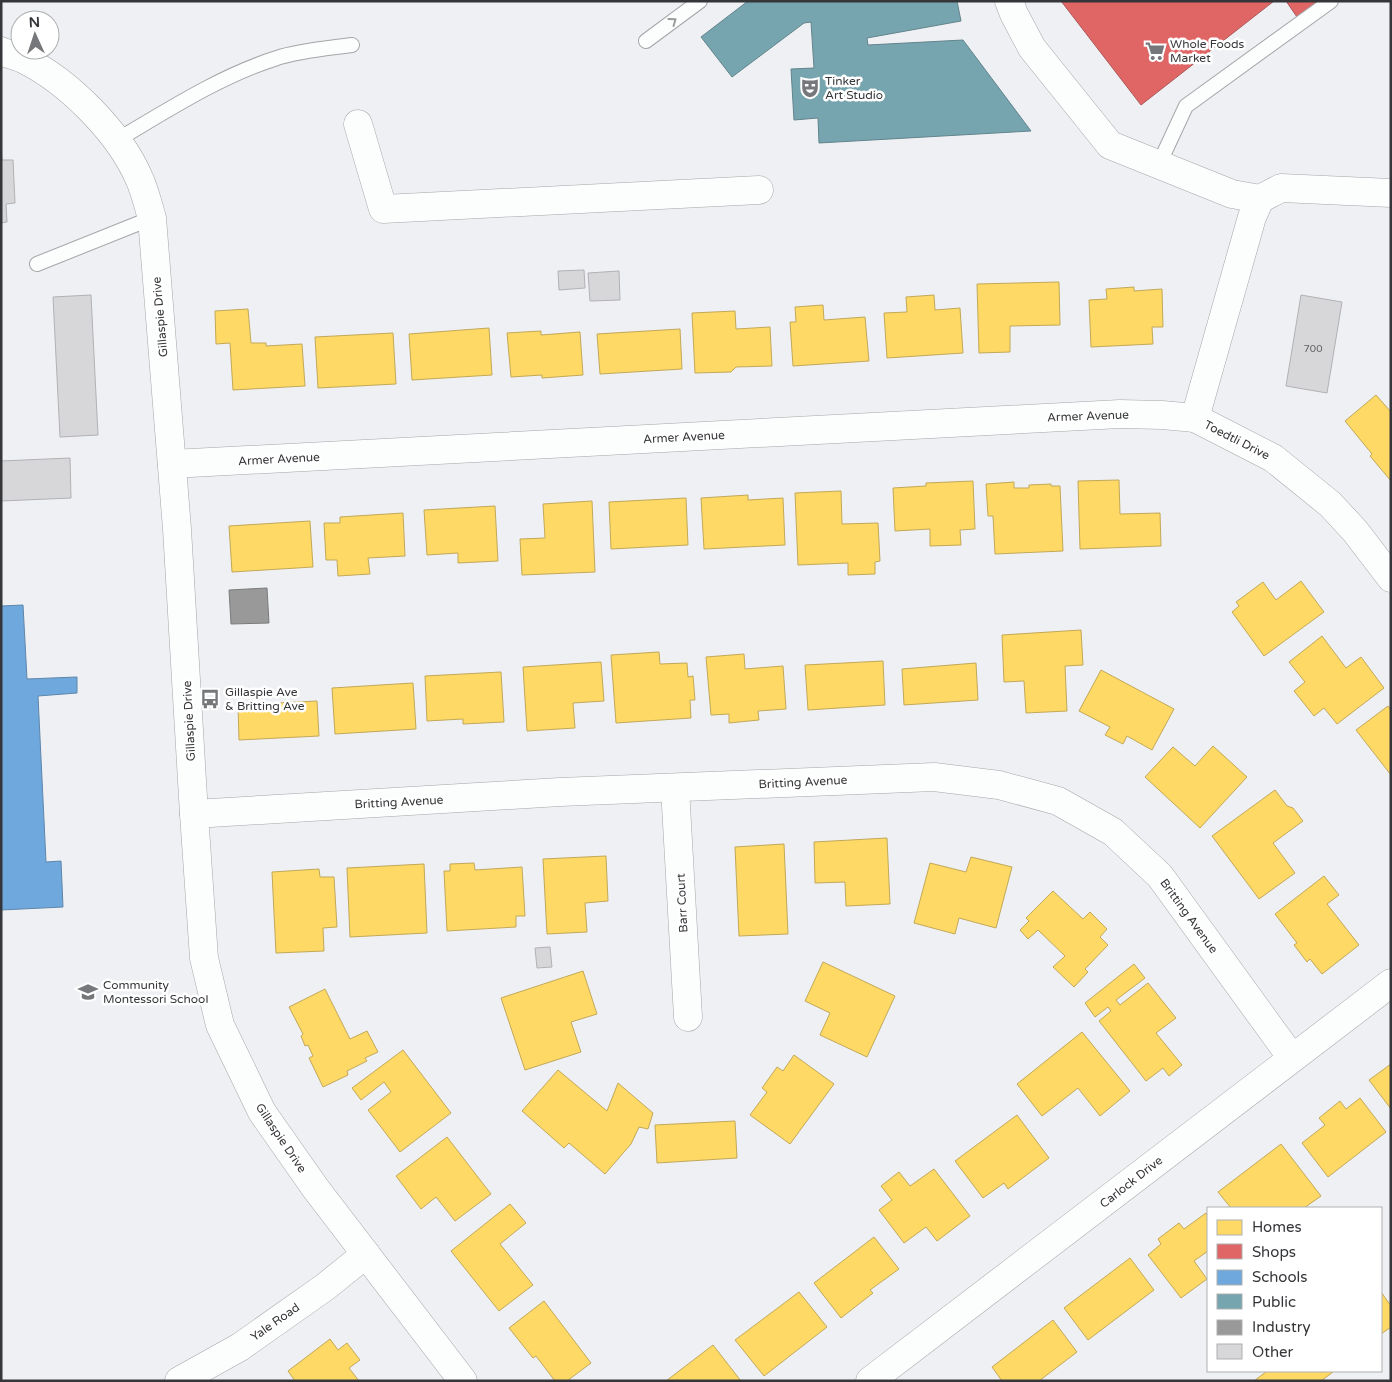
<svg xmlns="http://www.w3.org/2000/svg" width="1392" height="1382" viewBox="0 0 1392 1382" font-family="'Varela Round',sans-serif">
<rect width="100%" height="100%" fill="#eef0f3"/>
<g fill="#ffd966" stroke="#c2a858">
<polygon points="1059,282 1060,325 1010,326 1010,352 979,353 977,284"/>
<polygon points="1134,287 1134,291 1162,289 1163,327 1152,327 1153,344 1091,347 1089,300 1107,299 1106,289"/>
<polygon points="934,295 935,310 960,308 963,353 887,358 884,313 907,312 906,297"/>
<polygon points="823,305 824,320 865,317 869,361 793,366 790,322 796,322 795,307"/>
<polygon points="248,309 251,343 266,343 266,346 302,344 305,386 233,390 230,343 216,344 215,311"/>
<polygon points="735,311 736,329 770,327 772,366 736,367 731,372 695,373 692,313"/>
<polygon points="489,328 492,375 412,380 409,334"/>
<polygon points="680,329 682,369 600,374 597,334"/>
<polygon points="541,331 541,335 580,332 583,375 542,378 542,375 511,377 507,333"/>
<polygon points="393,333 396,384 318,388 315,337"/>
<polygon points="1376,395 1391,412 1391,481 1370,456 1372,454 1345,421"/>
<polygon points="1119,480 1120,514 1160,513 1161,546 1080,549 1078,481"/>
<polygon points="973,481 975,529 960,530 961,545 930,546 930,529 895,531 893,488 926,486 926,483"/>
<polygon points="1014,482 1014,488 1029,488 1029,485 1051,484 1051,486 1060,486 1063,551 995,554 993,516 988,516 986,484"/>
<polygon points="841,491 842,524 878,523 880,561 875,562 875,574 848,575 848,563 798,565 795,493"/>
<polygon points="748,495 748,500 783,498 785,545 704,549 701,498"/>
<polygon points="686,498 688,545 611,549 609,502"/>
<polygon points="592,501 595,572 522,575 520,539 545,538 543,504"/>
<polygon points="495,506 498,561 458,563 458,553 427,555 424,510"/>
<polygon points="403,513 405,556 368,558 370,574 338,576 337,560 326,560 324,523 340,523 340,517"/>
<polygon points="310,521 313,567 232,572 229,526"/>
<polygon points="1301,581 1324,612 1264,656 1232,612 1239,606 1236,602 1263,582 1276,600"/>
<polygon points="1081,630 1083,665 1065,666 1067,711 1026,713 1024,681 1004,682 1002,635"/>
<polygon points="1322,636 1346,668 1361,657 1384,688 1337,724 1324,708 1314,716 1294,691 1305,682 1289,662"/>
<polygon points="659,652 660,664 687,663 688,677 693,676 695,700 690,700 691,718 616,723 611,655"/>
<polygon points="744,654 745,669 783,666 786,709 758,711 759,720 729,723 729,714 711,715 706,657"/>
<polygon points="883,661 885,705 808,710 805,665"/>
<polygon points="601,662 604,701 573,703 575,728 527,731 523,667"/>
<polygon points="976,663 978,700 904,705 902,669"/>
<polygon points="1101,670 1174,709 1152,750 1127,736 1123,744 1105,735 1110,727 1079,711"/>
<polygon points="501,672 504,722 463,724 463,719 427,721 425,676"/>
<polygon points="413,683 416,729 335,734 332,688"/>
<polygon points="317,701 319,736 239,740 238,705"/>
<polygon points="1388,706 1391,710 1391,775 1356,730"/>
<polygon points="1213,746 1247,777 1200,828 1145,777 1173,747 1195,766"/>
<polygon points="1275,790 1287,806 1293,808 1303,821 1273,843 1295,873 1259,899 1212,836"/>
<polygon points="887,838 890,904 846,906 845,882 815,883 814,842"/>
<polygon points="784,844 788,934 739,936 735,847"/>
<polygon points="606,856 608,901 585,903 587,932 547,934 543,859"/>
<polygon points="971,857 1012,867 996,928 959,918 955,934 914,923 930,863 966,872"/>
<polygon points="474,863 475,870 522,867 525,916 516,916 516,927 447,931 444,871 450,871 450,864"/>
<polygon points="424,864 427,933 350,937 347,868"/>
<polygon points="319,869 320,877 334,877 337,927 323,928 324,951 276,953 272,872"/>
<polygon points="1324,876 1339,895 1327,904 1359,945 1322,974 1310,959 1307,962 1294,945 1297,943 1275,914"/>
<polygon points="1053,891 1083,919 1090,912 1107,929 1100,937 1108,945 1085,969 1088,972 1074,987 1053,967 1065,956 1038,930 1028,939 1020,930 1029,921 1026,918"/>
<polygon points="823,962 895,996 867,1057 820,1035 830,1013 805,1001"/>
<polygon points="1134,964 1145,978 1116,1000 1120,1005 1148,983 1176,1018 1156,1033 1182,1065 1169,1076 1163,1068 1146,1081 1099,1021 1111,1011 1108,1007 1095,1017 1085,1003"/>
<polygon points="583,971 597,1014 571,1022 581,1052 525,1070 501,998"/>
<polygon points="325,989 350,1039 367,1031 378,1052 365,1058 367,1061 347,1071 348,1075 323,1087 309,1058 313,1056 308,1045 305,1046 301,1036 303,1034 289,1007"/>
<polygon points="1082,1032 1130,1091 1100,1116 1078,1088 1042,1116 1017,1084"/>
<polygon points="403,1050 451,1113 400,1152 368,1110 391,1092 384,1082 361,1100 352,1088"/>
<polygon points="794,1055 834,1084 790,1144 750,1115 767,1092 762,1088 777,1067 783,1071"/>
<polygon points="1391,1064 1391,1109 1369,1080"/>
<polygon points="558,1070 607,1111 618,1083 653,1113 648,1129 639,1127 631,1144 605,1174 569,1143 564,1148 522,1111"/>
<polygon points="1360,1098 1386,1132 1328,1177 1302,1143 1325,1125 1319,1118 1340,1101 1346,1109"/>
<polygon points="1017,1115 1049,1158 1008,1189 1004,1183 983,1198 955,1161"/>
<polygon points="735,1121 737,1158 657,1163 655,1125"/>
<polygon points="447,1137 491,1194 455,1221 436,1197 421,1209 396,1176"/>
<polygon points="1281,1144 1321,1196 1304,1208 1231,1208 1218,1192"/>
<polygon points="934,1169 970,1216 937,1241 926,1227 904,1243 879,1210 892,1200 881,1186 899,1172 910,1186"/>
<polygon points="510,1204 526,1223 500,1244 533,1285 499,1311 451,1251"/>
<polygon points="1206,1213 1208,1216 1208,1251 1194,1261 1207,1279 1181,1298 1148,1255 1161,1244 1158,1239 1179,1223 1184,1229"/>
<polygon points="874,1237 899,1269 870,1290 873,1293 841,1318 814,1283"/>
<polygon points="1130,1258 1154,1290 1088,1340 1064,1308"/>
<polygon points="799,1292 827,1327 764,1376 735,1340"/>
<polygon points="1381,1292 1391,1306 1391,1327 1381,1334"/>
<polygon points="544,1301 591,1363 567,1381 555,1381 536,1356 533,1358 509,1328"/>
<polygon points="1053,1320 1077,1352 1039,1381 1002,1381 992,1367"/>
<polygon points="330,1339 338,1350 347,1343 360,1360 349,1368 359,1381 295,1381 288,1371"/>
<polygon points="713,1345 741,1381 666,1381"/>
<polygon points="1267,1371 1332,1371 1333,1372 1321,1381 1254,1381"/>
</g>
<g fill="#e06666" stroke="#ad5858">
<polygon points="1061,1 1274,1 1141,105"/>
<polygon points="1286,1 1318,1 1297,17"/>
</g>
<polygon fill="#6fa8dc" stroke="#5e86ab" points="23,605 27,679 77,677 77,693 38,696 46,862 61,861 63,907 1,910 1,606"/>
<polygon fill="#76a5af" stroke="#62848c" points="748,1 957,1 961,21 867,38 868,45 963,40 1031,131 819,143 818,118 794,120 791,69 814,68 811,22 804,23 732,77 701,37"/>
<polygon fill="#999" stroke="#7b7b7c" points="267,588 269,623 231,624 229,590"/>
<g fill="#d7d6d9" stroke="#b2b1b4">
<polygon points="1,148 2,160 13,160 15,203 6,204 7,222 1,223"/>
<polygon points="584,270 585,288 559,290 558,271"/>
<polygon points="619,271 620,300 590,301 588,273"/>
<polygon points="91,295 98,435 60,437 53,297"/>
<polygon points="1301,295 1342,302 1327,393 1286,386"/>
<polygon points="70,458 71,498 1,501 1,461"/>
<polygon points="550,947 552,967 537,968 535,948"/>
</g>
<g fill="none" stroke-linecap="round" stroke-linejoin="round">
<defs>
<g id="service">
<polyline points="646,41 700,1"/>
<path d="M117 140C168 110 220 76 277 58 297 51 330 48 352 45"/>
<polyline points="1159,164 1186,106 1331,1"/>
<polyline points="37,264 152,218"/>
</g>
<g id="minor">
<polyline points="1009,1 1014,14 1032,48 1110,145 1232,194 1260,199"/>
<path d="M1 51C8 54 16 56 23 59 68 81 119 132 139 178 145 191 148 205 152 218L177 529 194 814 204 958 220 1025 262 1112 316 1189 463 1381"/>
<polyline points="358,124 383,209 759,190"/>
<polyline points="1391,193 1281,188 1260,199 1252,217 1195,418 1273,458 1330,504 1355,531 1391,578"/>
<polyline points="172,464 1120,414 1162,415 1195,418"/>
<polyline points="675,788 688,1017"/>
<polyline points="194,814 560,792 934,777 999,785 1058,801 1113,832 1160,876 1292,1058"/>
<polyline points="179,1381 240,1347 325,1287 366,1254"/>
<polyline points="870,1381 1391,983"/>
</g>
</defs>
<use href="#service" stroke="#a4a6a8" stroke-width="16"/>
<use href="#minor" stroke="#a4a6a8" stroke-width="29"/>
<use href="#service" stroke="#fcfdfd" stroke-width="14"/>
<use href="#minor" stroke="#fcfdfd" stroke-width="28"/>
</g>
<defs><path id="oneway-chevron" d="M-2-3.5L2.5 0L-2 3.5" fill="none" stroke-width="1.6" stroke-linecap="round" stroke-linejoin="round" transform="scale(1.25)"/></defs>
<use stroke="#989a9b" href="#oneway-chevron" transform="translate(673 21) rotate(-36)"/>
<defs>
<symbol id="supermarket-bare" viewBox="-9 -9 18 18"><path d="M-6-5.5h2.5l.6 2H6L4.5 2H-2.5L-4.4-4H-6ZM-1.5 3.2a1.3 1.3 0 1 0 .1 0ZM3 3.2a1.3 1.3 0 1 0 .1 0Z" fill="#76777a" stroke="#fff" stroke-width="2.5" paint-order="stroke"/></symbol>
<symbol id="theatre-bare" viewBox="-9 -9 18 18"><path d="M-5-5.5Q0-4 5-5.5V0Q5 5 0 6Q-5 5-5 0ZM-3.3-2.5H-1v1.5H-3.3ZM1-2.5H3.3v1.5H1ZM-2.8 1Q0 5.5 2.8 1Z" fill="#76777a" stroke="#fff" stroke-width="2.5" paint-order="stroke"/></symbol>
<symbol id="bus-bare" viewBox="-9 -9 18 18"><path d="M-5-6H5V4H4V6H2V4H-2V6H-4V4H-5ZM-3.5-4V0h7V-4ZM-3.5 1.2v1.5H-2V1.2ZM2 1.2v1.5H3.5V1.2Z" fill="#76777a" stroke="#fff" stroke-width="2.5" paint-order="stroke"/></symbol>
<symbol id="school-bare" viewBox="-9 -9 18 18"><path d="M0-5L7-2L0 1L-7-2ZM-4 1L0 2.5L4 1V4Q0 6-4 4Z" fill="#76777a" stroke="#fff" stroke-width="2.5" paint-order="stroke"/></symbol>
</defs>
<g fill-rule="evenodd">
<use href="#supermarket-bare" x="1141" y="37" width="28" height="28"/>
<use href="#theatre-bare" x="796" y="74" width="28" height="28"/>
<use href="#bus-bare" x="196" y="685" width="28" height="28"/>
<use href="#school-bare" x="74" y="978" width="28" height="28"/>
</g>
<g text-anchor="middle" stroke-width="5" stroke-linejoin="round" paint-order="stroke">
<g font-size="10" fill="#5e5e61">
<text x="1313" y="352">700</text>
</g>
<g font-size="12" fill="#353639" stroke="#fff" text-anchor="start">
<text x="1170" y="48">Whole Foods<tspan x="1170" dy="14">Market</tspan></text>
<text x="825" y="85">Tinker<tspan x="825" dy="14">Art Studio</tspan></text>
<text x="225" y="696">Gillaspie Ave<tspan x="225" dy="14">&amp; Britting Ave</tspan></text>
<text x="103" y="989">Community<tspan x="103" dy="14">Montessori School</tspan></text>
</g>
<g font-size="12" fill="#353639" stroke="#fff">
<text transform="translate(160 317) rotate(-95)" y="4">Gillaspie Drive</text>
<text transform="translate(1088 416) rotate(-2)" y="4">Armer Avenue</text>
<text transform="translate(684 437) rotate(-3)" y="4">Armer Avenue</text>
<text transform="translate(1237 440) rotate(27)" y="4">Toedtli Drive</text>
<text transform="translate(279 459) rotate(-3)" y="4">Armer Avenue</text>
<text transform="translate(189 721) rotate(-93)" y="4">Gillaspie Drive</text>
<text transform="translate(803 782) rotate(-3)" y="4">Britting Avenue</text>
<text transform="translate(399 802) rotate(-3)" y="4">Britting Avenue</text>
<text transform="translate(682 903) rotate(-93)" y="4">Barr Court</text>
<text transform="translate(1189 916) rotate(54)" y="4">Britting Avenue</text>
<text transform="translate(281 1138) rotate(56)" y="4">Gillaspie Drive</text>
<text transform="translate(1131 1182) rotate(-38)" y="4">Carlock Drive</text>
<text transform="translate(275 1322) rotate(-35)" y="4">Yale Road</text>
</g>
</g>
<rect width="1392" height="1382" fill="none" stroke="#353639" stroke-width="5"/>
<rect x="1207" y="1207" width="175" height="165" fill="#ffffff" stroke="#aeafb0"/>
<rect x="1217" y="1220" width="25" height="15" fill="#ffd966" stroke="#aeafb0"/>
<text x="1252" y="1232" font-size="15" fill="#353639">Homes</text>
<rect x="1217" y="1244" width="25" height="15" fill="#e06666" stroke="#aeafb0"/>
<text x="1252" y="1257" font-size="15" fill="#353639">Shops</text>
<rect x="1217" y="1270" width="25" height="15" fill="#6fa8dc" stroke="#aeafb0"/>
<text x="1252" y="1282" font-size="15" fill="#353639">Schools</text>
<rect x="1217" y="1294" width="25" height="15" fill="#76a5af" stroke="#aeafb0"/>
<text x="1252" y="1307" font-size="15" fill="#353639">Public</text>
<rect x="1217" y="1320" width="25" height="15" fill="#999999" stroke="#aeafb0"/>
<text x="1252" y="1332" font-size="15" fill="#353639">Industry</text>
<rect x="1217" y="1344" width="25" height="15" fill="#d7d6d9" stroke="#aeafb0"/>
<text x="1252" y="1357" font-size="15" fill="#353639">Other</text>
<g transform="translate(35 35) rotate(357)"><circle r="24" fill="#ffffff" stroke="#aeafb0"/>
<path d="M0-4L9 19L0 12L-9 19Z" fill="#76777a"/>
<text y="-8" font-size="14" font-weight="bold" text-anchor="middle" fill="#353639">N</text>
</g>
</svg>
